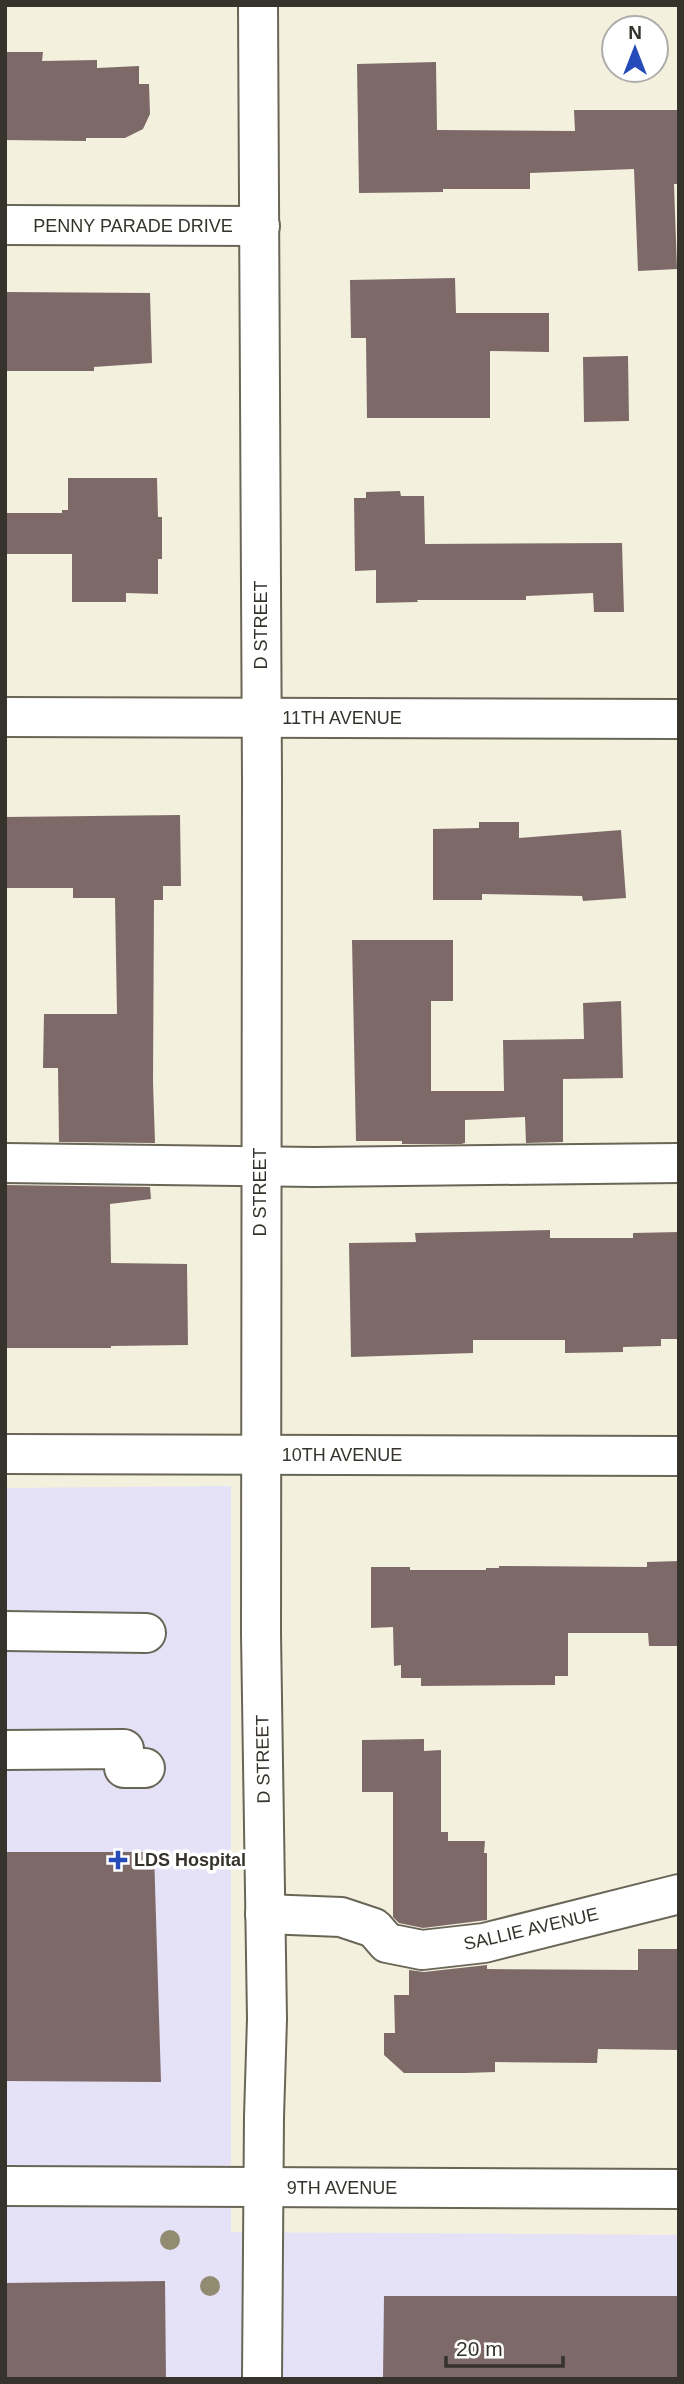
<svg xmlns="http://www.w3.org/2000/svg" width="684" height="2384" viewBox="0 0 684 2384" font-family="Arial,sans-serif">
<rect width="100%" height="100%" fill="#f3f0dd"/>
<polygon fill="#e5e2f8" points="231,1486 231,2232 679,2235 679,2379 5,2379 5,1488"/>
<g fill="#7d6a68">
<polygon points="5,52 43,52 42,61 97,60 97,68 139,66 139,84 149,84 150,114 143,129 125,138 86,138 86,141 5,140"/>
<polygon points="436,62 437,130 575,131 574,110 679,110 679,184 674,184 677,269 638,271 634,169 530,173 530,189 443,189 443,192 359,193 357,64"/>
<polygon points="455,278 456,313 549,313 549,352 490,351 490,418 367,418 366,338 351,338 350,280"/>
<polygon points="5,292 150,293 152,363 94,367 94,371 5,371"/>
<polygon points="628,356 629,421 584,422 583,357"/>
<polygon points="68,478 157,478 158,517 162,517 162,559 158,559 158,594 126,593 126,602 72,602 72,554 5,554 5,513 62,513 62,510 68,510"/>
<polygon points="400,491 401,496 424,496 425,544 622,543 624,612 594,612 593,593 526,596 526,600 417,600 418,602 376,603 376,570 355,571 354,498 366,498 366,492"/>
<polygon points="180,815 181,886 163,886 163,900 154,900 153,1082 155,1143 59,1142 58,1068 43,1068 44,1014 117,1014 115,898 73,898 73,888 5,888 5,817"/>
<polygon points="479,822 519,822 519,838 621,830 626,898 583,901 582,896 482,894 482,900 433,900 433,829 479,828"/>
<polygon points="352,940 453,940 453,1001 431,1001 431,1091 504,1091 503,1040 584,1039 583,1003 621,1001 623,1078 563,1079 563,1142 526,1143 525,1117 465,1120 465,1143 461,1144 402,1144 402,1141 356,1141"/>
<polygon points="5,1185 150,1187 151,1199 110,1204 111,1263 187,1264 188,1345 111,1346 111,1348 5,1348"/>
<polygon points="550,1230 550,1238 633,1238 633,1233 679,1232 679,1339 661,1339 661,1346 623,1347 623,1352 565,1353 565,1340 473,1340 473,1353 351,1357 349,1243 416,1242 415,1233"/>
<polygon points="679,1561 679,1646 649,1646 648,1633 568,1633 568,1676 555,1676 555,1685 421,1686 421,1678 401,1678 401,1665 394,1666 393,1627 371,1628 371,1567 410,1567 410,1570 486,1570 486,1568 499,1568 499,1566 647,1567 647,1562"/>
<polygon points="424,1739 424,1751 441,1750 441,1832 448,1832 448,1841 485,1841 484,1853 487,1853 487,1920 423,1928 399,1923 393,1917 393,1792 362,1792 362,1740"/>
<polygon points="5,1852 154,1852 161,2082 5,2081"/>
<polygon points="638,1949 679,1949 679,2050 598,2049 597,2063 495,2062 495,2072 465,2073 404,2073 384,2055 384,2033 395,2033 394,1995 409,1995 409,1970 424,1972 487,1965 487,1969 638,1970"/>
<polygon points="165,2281 166,2379 5,2379 5,2283"/>
<polygon points="384,2296 679,2296 679,2379 383,2379"/>
</g>
<g fill="none" stroke-linecap="round" stroke-linejoin="round">
<defs>
<g id="minor">
<polyline points="258,5 262,779 261,1634 267,2019 264,2117 262,2379"/>
<polyline points="5,225 260,226"/>
<polyline points="5,717 679,719"/>
<polyline points="5,1163 314,1167 679,1163"/>
<polyline points="5,1454 679,1456"/>
<polyline points="5,1631 146,1633"/>
<polyline points="5,1750 124,1749 124,1768 145,1768"/>
<polyline points="265,1914 341,1917 374,1928 387,1943 422,1950 484,1943 679,1894"/>
<polyline points="5,2186 679,2189"/>
</g>
</defs>
<use href="#minor" stroke="#696657" stroke-width="42"/>
<use href="#minor" stroke="#fff" stroke-width="38"/>
</g>
<g fill="#918c71">
<circle cx="170" cy="2240" r="10"/>
<circle cx="210" cy="2286" r="10"/>
</g>
<path fill="#254ab9" stroke="#fff" stroke-width="2.5" d="M114.5 1849.5h7v7h7v7h-7v7h-7v-7h-7v-7h7z"/>
<g text-anchor="middle" stroke-width="7" stroke-linejoin="round" paint-order="stroke">
<g font-size="18" fill="#35332c" stroke="#fff">
<text x="133" y="232">PENNY PARADE DRIVE</text>
<text transform="translate(261 625) rotate(-90)" y="6">D STREET</text>
<text x="342" y="724">11TH AVENUE</text>
<text transform="translate(260 1192) rotate(-90)" y="6">D STREET</text>
<text x="342" y="1461">10TH AVENUE</text>
<text transform="translate(263 1759) rotate(-91)" y="6">D STREET</text>
<text transform="translate(531 1929) rotate(-13)" y="6">SALLIE AVENUE</text>
<text x="342" y="2194">9TH AVENUE</text>
</g>
<g font-size="18" font-weight="bold" fill="#35332c" stroke="#fff" text-anchor="start">
<text x="134" y="1866">LDS Hospital</text>
</g>
</g>
<rect width="684" height="2384" fill="none" stroke="#35332c" stroke-width="14"/>
<g transform="translate(635 49)"><circle r="33" fill="#ffffff" stroke="#aeadab" stroke-width="2"/>
<path d="M0-5L12 26L0 18L-12 26Z" fill="#254ab9"/>
<text y="-10" font-size="19" font-weight="bold" text-anchor="middle" fill="#35332c">N</text>
</g>
<path d="M446 2356v10h117v-10" fill="none" stroke="#35332c" stroke-width="3.5"/>
<text x="456" y="2356" font-size="21" fill="#35332c" stroke="#ffffff" stroke-width="5" paint-order="stroke">20 m</text>
</svg>
